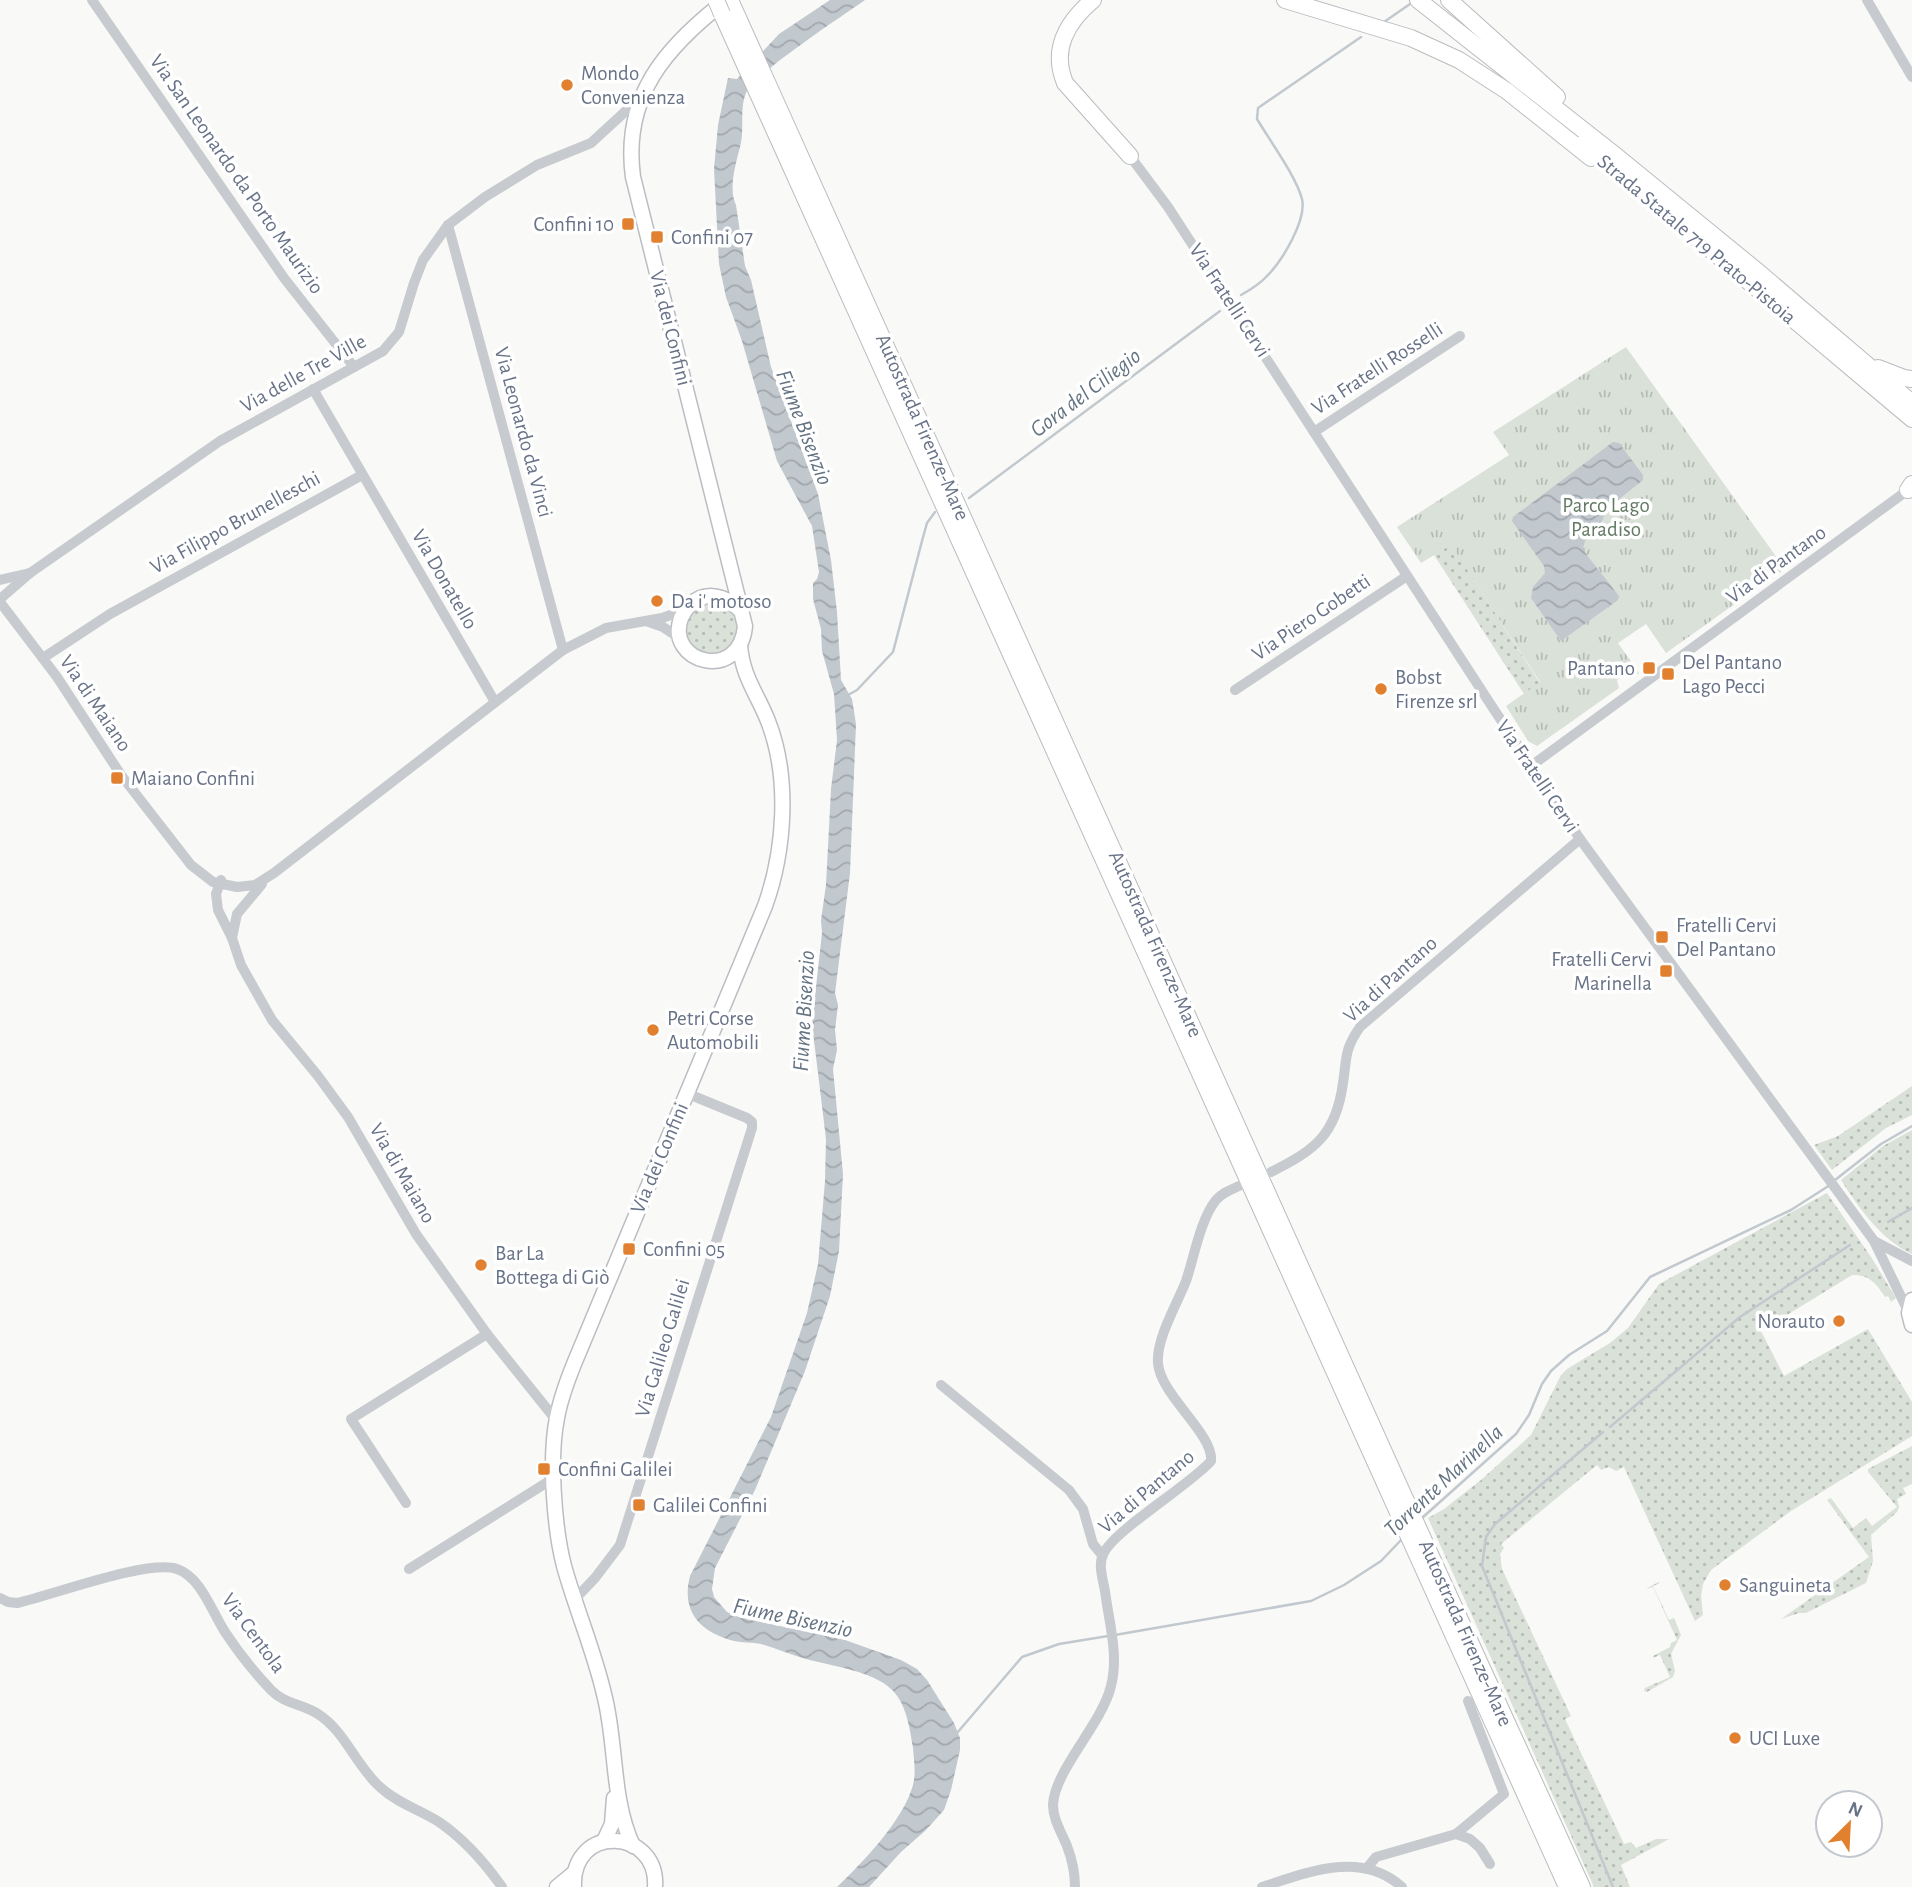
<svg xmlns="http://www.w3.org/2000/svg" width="1912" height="1887" viewBox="0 0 1912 1887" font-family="'Alegreya Sans',sans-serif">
<defs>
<pattern id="grass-dots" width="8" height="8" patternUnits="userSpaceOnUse" patternTransform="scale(1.75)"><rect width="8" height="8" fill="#dae1d8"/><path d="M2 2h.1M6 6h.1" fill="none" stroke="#b5bbb5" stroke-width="1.8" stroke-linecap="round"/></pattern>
<pattern id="park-tufts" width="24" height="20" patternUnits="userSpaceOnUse" patternTransform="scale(1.75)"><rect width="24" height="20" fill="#dae1d8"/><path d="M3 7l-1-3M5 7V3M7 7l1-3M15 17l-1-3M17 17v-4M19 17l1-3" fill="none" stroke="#b5bbb5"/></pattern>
<pattern id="water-waves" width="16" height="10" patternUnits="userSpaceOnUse" patternTransform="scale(1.75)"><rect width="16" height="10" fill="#c1c8ce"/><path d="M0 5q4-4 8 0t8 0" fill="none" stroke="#a1a7ad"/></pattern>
</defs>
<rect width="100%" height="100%" fill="#f9f9f7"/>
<g fill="url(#grass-dots)">
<polygon points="1451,544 1540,683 1524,694 1434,555"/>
<circle cx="712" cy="629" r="26"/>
<polygon points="1912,1086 1912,1115 1886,1128 1832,1170 1814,1145 1838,1136"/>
<path d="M1912 1130V1254C1881 1240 1859 1208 1841 1180L1883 1146Z"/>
<path d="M1827 1193 1871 1257 1896 1298 1891 1302 1888 1296 1885 1297C1877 1284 1869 1274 1852 1275L1761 1331 1784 1376 1868 1329 1912 1402V1436L1791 1511 1711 1570 1703 1584 1701 1596 1703 1615 1695 1621 1624 1467 1616 1471 1609 1467 1601 1470 1597 1465 1501 1544 1504 1548 1500 1554 1502 1569 1571 1716 1565 1719 1624 1844 1631 1842 1636 1848 1656 1839H1669L1621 1865 1630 1887H1594L1428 1518 1444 1509 1481 1480 1531 1435 1561 1375 1567 1369 1610 1343 1628 1328 1659 1284Z"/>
<polygon points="1912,1446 1912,1484 1903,1488 1906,1494 1897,1499 1899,1507 1897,1512 1871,1535 1873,1561 1866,1583 1806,1613 1799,1613 1781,1619 1869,1557 1827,1500 1831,1498 1853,1528 1866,1518 1872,1526 1897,1507 1868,1472 1868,1469"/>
<polygon points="1658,1582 1660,1583 1653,1586 1669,1620 1674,1618 1681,1635 1671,1654 1675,1671 1673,1677 1647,1692 1644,1691 1645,1688 1670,1677 1660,1655 1653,1658 1653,1656 1670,1647 1671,1643 1677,1640 1653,1587 1646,1589"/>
</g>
<polygon fill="url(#park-tufts)" points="1626,347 1785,569 1746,596 1741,591 1734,596 1736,603 1666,653 1646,624 1618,643 1639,673 1630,679 1625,674 1617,680 1619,688 1537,746 1528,741 1506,706 1540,682 1451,545 1421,563 1397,527 1509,455 1493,432"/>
<g fill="url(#water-waves)">
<path d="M830 0H865C844 15 752 75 746 93 739 110 745 130 740 147 736 163 728 189 736 205L745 266 751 280 771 367 818 494 831 560 837 612 841 680 852 699 856 724 850 873 835 993 838 1005 835 1030 837 1050 833 1069 843 1174 839 1251 830 1296 805 1371 755 1490 715 1568 712 1589 714 1597 727 1612 738 1617 845 1640 901 1660 917 1669 927 1680 954 1723 960 1738V1750L951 1790 944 1810 926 1830 901 1852 869 1887H837C863 1862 903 1821 913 1785 916 1773 914 1761 913 1748 910 1729 906 1702 891 1689 873 1671 831 1666 806 1659 791 1655 776 1648 761 1644 752 1642 743 1643 734 1641 699 1632 681 1611 690 1576L771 1417 807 1313 818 1264 825 1181 826 1139 812 1024 822 933 821 920 826 885 831 789 837 740 834 694 822 651 821 629 813 599V583L817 579 819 572 812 526 777 461 742 341 726 297 719 264 714 169 718 125 728 78 737 79 779 34Z"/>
<polygon points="1613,442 1619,443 1643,475 1643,480 1608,508 1597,531 1585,541 1583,548 1586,554 1619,596 1618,600 1561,641 1531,598 1533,587 1545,573 1544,566 1512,521 1513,517"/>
</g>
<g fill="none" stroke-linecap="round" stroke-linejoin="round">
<g stroke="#c1c8ce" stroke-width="2.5">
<polyline points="1384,22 1410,4"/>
<path d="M1241 295C1250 290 1260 284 1267 276 1282 261 1307 220 1302 199 1296 176 1270 141 1257 119L1258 108 1361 37"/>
<polyline points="969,498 1220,311"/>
<polyline points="848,695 857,690 893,652 922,541 927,523 935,512"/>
<polyline points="1835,1180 1881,1144 1912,1126"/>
<polyline points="1888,1222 1912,1208"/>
<polyline points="1610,1427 1740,1317 1850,1245"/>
<polyline points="1603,1432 1495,1524 1486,1537 1482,1566 1613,1887"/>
<polyline points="1422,1518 1516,1434 1529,1415 1542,1384 1551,1371 1569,1355 1607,1331 1650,1277 1791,1210 1830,1185"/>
<polyline points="1115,1635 1311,1601 1344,1585 1381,1561 1403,1538"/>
<polyline points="957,1733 1022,1657 1059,1644 1108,1636"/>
</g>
<defs>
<g id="major">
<path d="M725 1C666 47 622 96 633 177L745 626C740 683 665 663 681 618 685 609 691 602 700 598 715 592 730 600 740 610"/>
<polyline points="1912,1300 1909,1313 1912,1325"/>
<polyline points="604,1841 612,1824 614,1798"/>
<path d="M633 1846C611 1799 617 1743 604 1694 594 1651 576 1609 564 1566 554 1527 549 1457 557 1418 561 1395 570 1373 579 1352L765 906C785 850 790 777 768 721 757 693 743 678 740 646"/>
<polyline points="557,1887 574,1873"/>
<path d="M574 1887C571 1823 659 1828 655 1887"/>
</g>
<g id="highway">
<polyline points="730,0 1429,1552 1582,1887"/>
<path d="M1093 0C1067 22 1051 49 1065 83L1130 156"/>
<polyline points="1285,0 1411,38 1459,60 1507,91 1591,158"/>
<polyline points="1418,0 1615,155 1757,271 1912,403"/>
<polyline points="1449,0 1557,97"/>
<polyline points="722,14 1567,1887"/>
<polyline points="1584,143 1912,419"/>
<polyline points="1878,368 1904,378 1912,379"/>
<polyline points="1908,490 1912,484"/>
</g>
</defs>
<use href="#major" stroke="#babdc2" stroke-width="17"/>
<use href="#highway" stroke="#babcc0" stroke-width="18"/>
<g stroke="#c7cace" stroke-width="10">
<polyline points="92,0 284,278 354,367"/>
<polyline points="1867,0 1912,77"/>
<polyline points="1130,156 1168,207 1493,708 1580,839 1874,1241 1909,1313"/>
<polyline points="448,225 563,650"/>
<polyline points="313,389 495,702"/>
<polyline points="1314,432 1460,336"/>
<polyline points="0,580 30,573"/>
<polyline points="0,599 30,573 220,441 383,351 399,332 414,283 423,260 448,225 485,197 537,165 591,143 640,98"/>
<polyline points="0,602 57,677 121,775 191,865 213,882 237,887 255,885 274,873 563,650 606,628 662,618 685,610"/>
<polyline points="646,621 663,627 681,639"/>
<polyline points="43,658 110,614 362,475"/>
<polyline points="1235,690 1407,576"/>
<polyline points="1531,766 1908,490"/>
<polyline points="221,880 216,894 218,910 232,938 241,965 272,1020 318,1076 348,1117 416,1234 487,1334 556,1420"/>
<polyline points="232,938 237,914 262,884"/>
<path d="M1271 1172C1315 1150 1336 1135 1343 1083 1347 1057 1344 1050 1360 1027L1580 839"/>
<polyline points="1874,1241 1912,1261"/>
<polyline points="941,1385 1069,1490 1083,1509 1093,1544 1102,1555"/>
<polyline points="406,1503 351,1419 487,1334"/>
<polyline points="409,1569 554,1478"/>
<path d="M0 1598 8 1602 17 1603C53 1595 148 1559 177 1569 201 1577 212 1612 225 1632 238 1652 255 1673 271 1690 284 1704 303 1704 318 1714 345 1731 356 1766 380 1787 397 1803 420 1810 439 1822 464 1839 485 1863 502 1887"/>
<polyline points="574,1600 595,1578 620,1545 752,1128 752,1122 747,1118 686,1093"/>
<polyline points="1456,1834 1504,1794 1468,1701"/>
<polyline points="1367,1868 1376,1857 1456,1834 1470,1839 1480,1848 1490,1864"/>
<path d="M1075 1887C1075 1872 1072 1859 1067 1846 1062 1833 1053 1820 1053 1805 1054 1771 1102 1724 1111 1686 1119 1655 1109 1623 1105 1591 1103 1580 1098 1565 1103 1555 1111 1532 1189 1486 1211 1461 1214 1434 1160 1395 1158 1363 1156 1339 1177 1304 1186 1281 1194 1258 1200 1220 1216 1200 1222 1193 1230 1190 1239 1186"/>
<path d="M1262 1887C1308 1872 1361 1850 1402 1887"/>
</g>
<use href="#major" stroke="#fff" stroke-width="14"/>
<use href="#highway" stroke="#fff" stroke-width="16"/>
<defs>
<polyline id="highway-bridge" points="716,0 722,14"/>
</defs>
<use href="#highway-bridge" stroke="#babcc0" stroke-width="18" stroke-linecap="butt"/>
<use href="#highway-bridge" stroke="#fff" stroke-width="16"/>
</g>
<g fill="#e18130" stroke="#fff" stroke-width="2.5">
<circle cx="567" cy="85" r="7"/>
<rect x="621" y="217" width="14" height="14" rx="3.5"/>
<rect x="650" y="230" width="14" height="14" rx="3.5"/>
<circle cx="657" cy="601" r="7"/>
<rect x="1642" y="661" width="14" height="14" rx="3.5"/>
<rect x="1661" y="667" width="14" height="14" rx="3.5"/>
<circle cx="1381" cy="689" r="7"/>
<rect x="110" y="771" width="14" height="14" rx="3.5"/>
<rect x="1655" y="930" width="14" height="14" rx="3.5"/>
<rect x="1659" y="964" width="14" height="14" rx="3.5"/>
<circle cx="653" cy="1030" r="7"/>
<rect x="622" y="1242" width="14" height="14" rx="3.5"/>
<circle cx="481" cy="1265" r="7"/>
<circle cx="1839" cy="1321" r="7"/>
<rect x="537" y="1462" width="14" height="14" rx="3.5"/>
<rect x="632" y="1498" width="14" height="14" rx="3.5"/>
<circle cx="1725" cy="1585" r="7"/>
<circle cx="1735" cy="1738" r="7"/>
</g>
<g text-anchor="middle" stroke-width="7" stroke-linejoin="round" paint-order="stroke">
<g font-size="21" fill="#697388" stroke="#fff" text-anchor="start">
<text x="581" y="80">Mondo<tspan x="581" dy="24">Convenienza</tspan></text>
<text x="614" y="231" text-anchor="end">Confini 10</text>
<text x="671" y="244">Confini 07</text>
<text x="671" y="608">Da i' motoso</text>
<text x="1682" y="669">Del Pantano<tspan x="1682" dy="24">Lago Pecci</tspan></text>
<text x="1635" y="675" text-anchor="end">Pantano</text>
<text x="1395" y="684">Bobst<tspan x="1395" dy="24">Firenze srl</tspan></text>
<text x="131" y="785">Maiano Confini</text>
<text x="1676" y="932">Fratelli Cervi<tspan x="1676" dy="24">Del Pantano</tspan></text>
<text x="1652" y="966" text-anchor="end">Fratelli Cervi<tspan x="1652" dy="24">Marinella</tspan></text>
<text x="667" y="1025">Petri Corse<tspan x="667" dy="24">Automobili</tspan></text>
<text x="643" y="1256">Confini 05</text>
<text x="495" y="1260">Bar La<tspan x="495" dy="24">Bottega di Giò</tspan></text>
<text x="1825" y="1328" text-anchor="end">Norauto</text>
<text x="558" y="1476">Confini Galilei</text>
<text x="653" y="1512">Galilei Confini</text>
<text x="1739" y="1592">Sanguineta</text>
<text x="1749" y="1745">UCI Luxe</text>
</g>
<g font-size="21" fill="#697388" stroke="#fff">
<text transform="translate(237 174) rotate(55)" y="7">Via San Leonardo da Porto Maurizio</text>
<text transform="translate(1697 239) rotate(40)" y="7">Strada Statale 719 Prato-Pistoia</text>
<text transform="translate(1230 300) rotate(57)" y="7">Via Fratelli Cervi</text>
<text transform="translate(671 328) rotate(76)" y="7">Via dei Confini</text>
<text transform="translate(1377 368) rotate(-33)" y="7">Via Fratelli Rosselli</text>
<text transform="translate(303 373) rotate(-29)" y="7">Via delle Tre Ville</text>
<text transform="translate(923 427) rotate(66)" y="7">Autostrada Firenze-Mare</text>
<text transform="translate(524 432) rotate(75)" y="7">Via Leonardo da Vinci</text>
<text transform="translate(235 522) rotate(-29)" y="7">Via Filippo Brunelleschi</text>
<text transform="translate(1776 564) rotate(-36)" y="7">Via di Pantano</text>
<text transform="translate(445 579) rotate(60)" y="7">Via Donatello</text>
<text transform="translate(1311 617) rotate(-34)" y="7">Via Piero Gobetti</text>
<text transform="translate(96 703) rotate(56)" y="7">Via di Maiano</text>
<text transform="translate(1538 776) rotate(56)" y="7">Via Fratelli Cervi</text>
<text transform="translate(1156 944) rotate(66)" y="7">Autostrada Firenze-Mare</text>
<text transform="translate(1390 979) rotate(-42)" y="7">Via di Pantano</text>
<text transform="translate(659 1158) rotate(-67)" y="7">Via dei Confini</text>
<text transform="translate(403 1173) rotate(60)" y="7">Via di Maiano</text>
<text transform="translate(662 1348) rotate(-73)" y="7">Via Galileo Galilei</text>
<text transform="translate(1146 1491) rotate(-40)" y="7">Via di Pantano</text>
<text transform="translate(254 1633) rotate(54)" y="7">Via Centola</text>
<text transform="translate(1466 1633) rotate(66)" y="7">Autostrada Firenze-Mare</text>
</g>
<g font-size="21" fill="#647a64" stroke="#fff">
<text x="1606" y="512">Parco Lago<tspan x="1606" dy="24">Paradiso</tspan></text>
</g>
<g font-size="23" font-style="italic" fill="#657483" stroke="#fff">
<text transform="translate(1085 392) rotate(-37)" y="8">Gora del Ciliegio</text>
<text transform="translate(805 427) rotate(69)" y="8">Fiume Bisenzio</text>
<text transform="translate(803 1011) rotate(-87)" y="8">Fiume Bisenzio</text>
<text transform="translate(1443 1480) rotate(-43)" y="8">Torrente Marinella</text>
<text transform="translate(793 1617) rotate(12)" y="8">Fiume Bisenzio</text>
</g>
</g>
<g transform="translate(1849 1824) rotate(24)"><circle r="33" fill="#ffffff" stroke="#c3c7cf" stroke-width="2"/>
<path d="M0-5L12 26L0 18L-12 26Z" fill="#e18130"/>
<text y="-10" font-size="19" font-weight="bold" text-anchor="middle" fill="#697388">N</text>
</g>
</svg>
